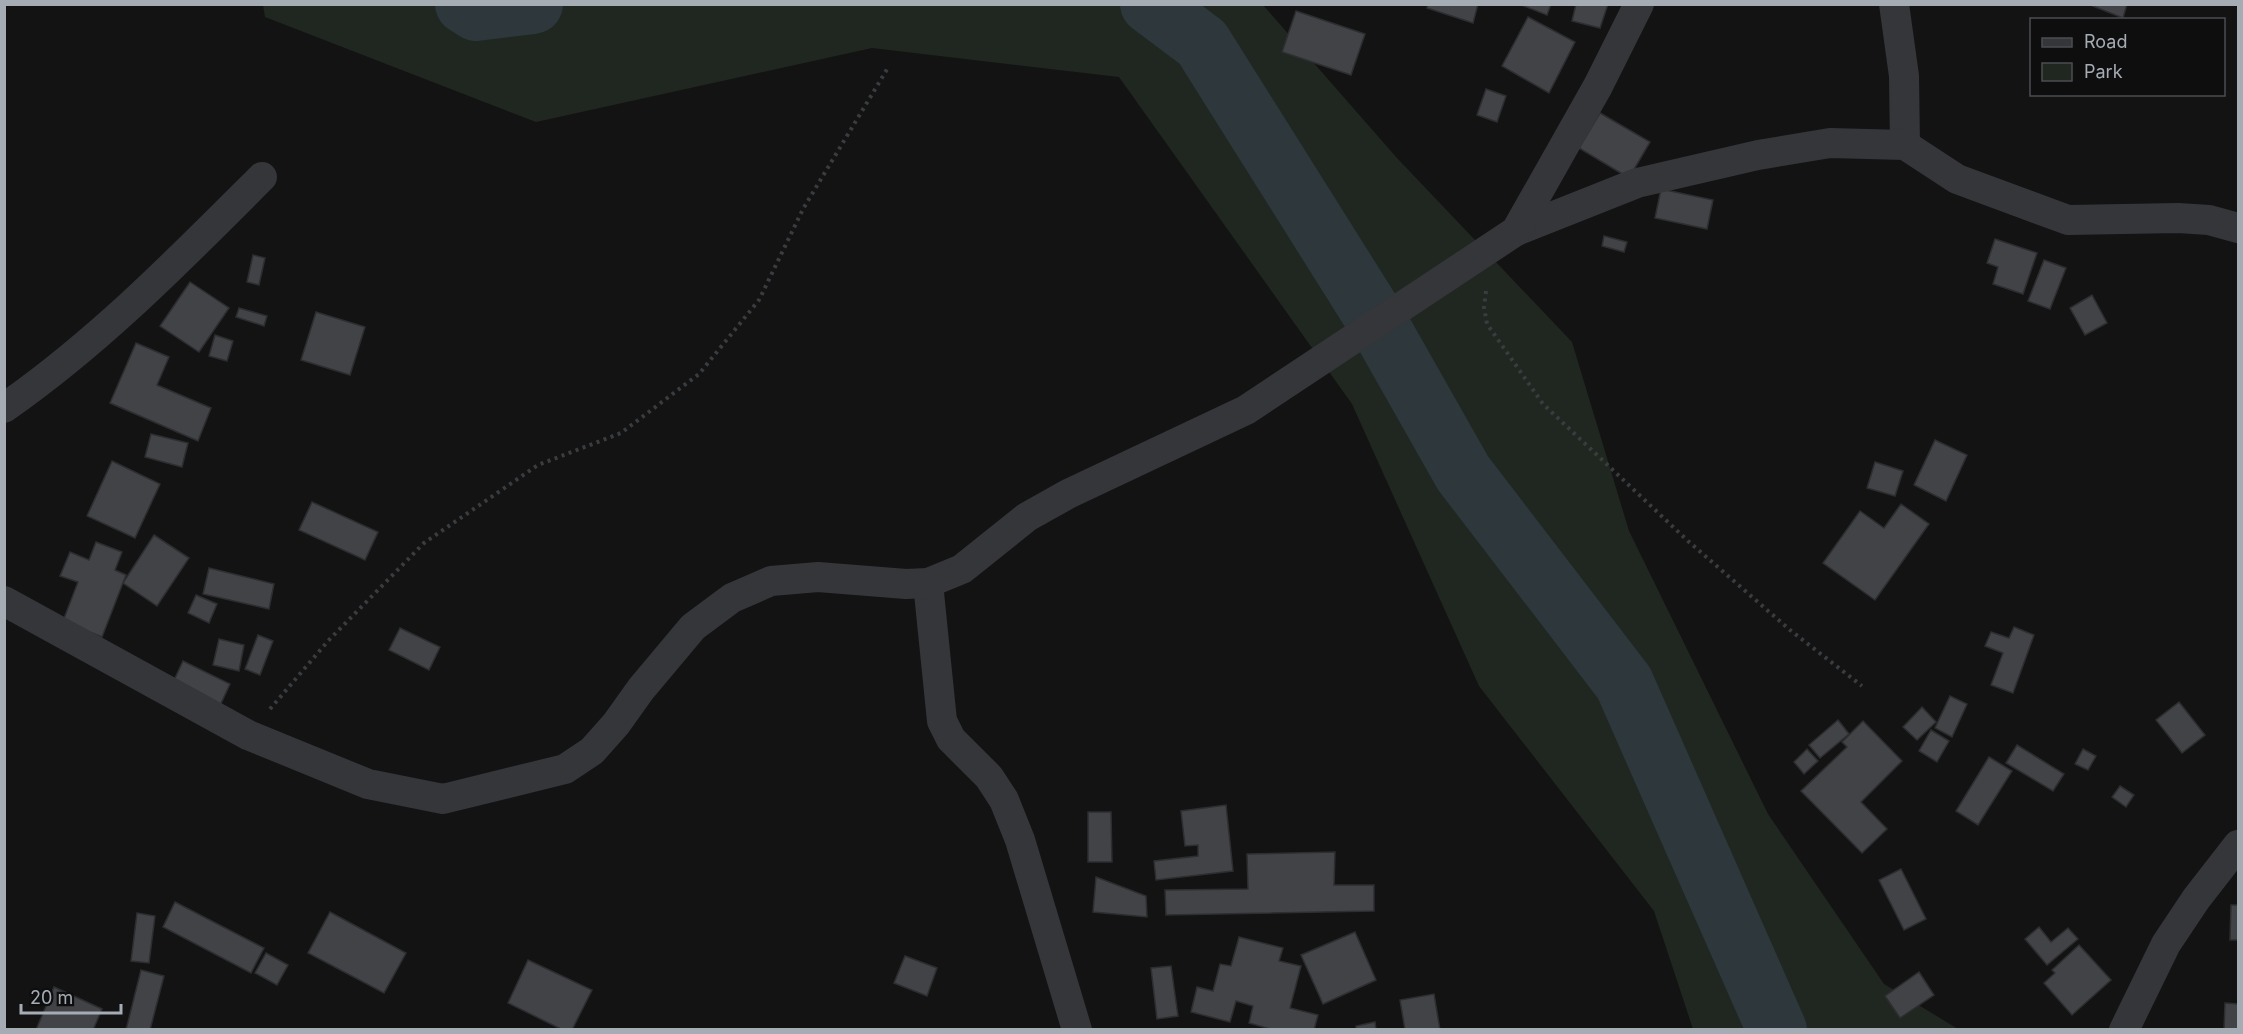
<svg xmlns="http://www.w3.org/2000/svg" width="2243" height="1034" viewBox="0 0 2243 1034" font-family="Inter,sans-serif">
<rect width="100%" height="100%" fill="#131314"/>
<polygon fill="#202720" points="263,5 1263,5 1397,158 1572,342 1629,531 1768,814 1884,984 1958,1029 1693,1029 1654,911 1479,686 1352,404 1119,77 872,48 536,122 265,17"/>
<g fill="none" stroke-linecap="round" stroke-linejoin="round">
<g stroke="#2d373c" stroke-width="60">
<polyline points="465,4 476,11 533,4"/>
<polyline points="1150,4 1202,43 1378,323 1463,473 1624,683 1777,1030"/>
</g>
</g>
<g fill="#424347" stroke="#2d2e30" stroke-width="1.5">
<polygon points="1428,4 1478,4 1473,23 1427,8"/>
<polygon points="1519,4 1551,4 1547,15"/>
<polygon points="1576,4 1608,4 1600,28 1572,21"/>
<polygon points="2088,4 2127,4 2123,18"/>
<polygon points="1296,11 1365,34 1351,75 1282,52"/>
<polygon points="1528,17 1575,42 1549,93 1502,66"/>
<polygon points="1486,89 1506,96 1497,122 1477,115"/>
<polygon points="1600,113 1650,142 1629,178 1579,148"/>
<polygon points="1661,189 1713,200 1707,229 1655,218"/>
<polygon points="1604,236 1627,242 1624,252 1602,246"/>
<polygon points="1995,239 2037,253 2023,294 1993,284 1998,267 1987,263"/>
<polygon points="253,255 265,258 259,285 247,282"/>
<polygon points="2044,260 2066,268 2050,309 2028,301"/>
<polygon points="190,282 229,308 199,352 160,326"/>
<polygon points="2092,295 2107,323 2085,335 2070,308"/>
<polygon points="239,308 267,316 264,326 236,317"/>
<polygon points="316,312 365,327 350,375 301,360"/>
<polygon points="215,335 233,341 227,361 209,356"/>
<polygon points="136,343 169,357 157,385 211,408 198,441 110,403"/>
<polygon points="151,434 188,443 182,467 145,457"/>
<polygon points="1935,440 1967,455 1946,501 1914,485"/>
<polygon points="112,461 160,484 135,538 87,516"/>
<polygon points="1875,462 1903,471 1895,496 1867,488"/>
<polygon points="312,502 378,532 365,560 299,530"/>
<polygon points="1901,504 1929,524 1875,600 1823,563 1860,511 1884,528"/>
<polygon points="154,535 189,558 157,606 123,583"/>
<polygon points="96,542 122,552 115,570 126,575 102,637 63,621 78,582 60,576 70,552 89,560"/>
<polygon points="209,568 274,584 269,609 203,594"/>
<polygon points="196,595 217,604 209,623 188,613"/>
<polygon points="2014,627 2034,635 2013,693 1991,685 2003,653 1985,646 1991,632 2009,638"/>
<polygon points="400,628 440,647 429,670 389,650"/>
<polygon points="258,635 273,641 260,675 245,669"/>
<polygon points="219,639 244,645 239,671 213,665"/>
<polygon points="183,661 230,684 216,714 169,691"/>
<polygon points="1950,696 1967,704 1952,737 1935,728"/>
<polygon points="2179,702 2205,735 2182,753 2156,720"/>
<polygon points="1922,707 1936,722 1917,740 1903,727"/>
<polygon points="1838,720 1849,734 1820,758 1809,745"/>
<polygon points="1863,721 1902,761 1861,802 1887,829 1862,853 1801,791 1847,747 1842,742"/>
<polygon points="1931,730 1949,741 1937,762 1919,751"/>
<polygon points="2017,745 2064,774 2053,791 2006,763"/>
<polygon points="1807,749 1818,761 1804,774 1794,762"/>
<polygon points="2083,749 2096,756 2088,770 2075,764"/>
<polygon points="1989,757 2012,771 1978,825 1956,811"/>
<polygon points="2120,786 2134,795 2126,807 2112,797"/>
<polygon points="1226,805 1233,871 1156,880 1154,861 1198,856 1198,845 1185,846 1181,811"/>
<polygon points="1088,812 1111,812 1112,862 1088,862"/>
<polygon points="1335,852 1334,885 1374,885 1374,911 1166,915 1165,890 1248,889 1247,854"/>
<polygon points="1901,869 1926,919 1904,930 1879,880"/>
<polygon points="1096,877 1146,896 1147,917 1093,912"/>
<polygon points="175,902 264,948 251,973 163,927"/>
<polygon points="2231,905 2238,905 2238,940 2230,940"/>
<polygon points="330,912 406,953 384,993 308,953"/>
<polygon points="137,913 155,916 149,963 131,961"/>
<polygon points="2039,927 2051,942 2068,928 2078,939 2047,965 2025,939"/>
<polygon points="1355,932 1376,980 1323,1004 1301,955"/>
<polygon points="1239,937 1283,948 1279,961 1301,966 1290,1008 1318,1015 1314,1030 1274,1030 1249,1023 1253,1006 1236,1001 1230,1022 1191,1012 1197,987 1213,991 1220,964 1231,966"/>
<polygon points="2079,945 2111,980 2072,1015 2044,983 2055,973 2052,970"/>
<polygon points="266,953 288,965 277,985 255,973"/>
<polygon points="905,956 937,968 927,996 894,983"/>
<polygon points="528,960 592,990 572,1030 563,1030 508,1003"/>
<polygon points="1171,966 1178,1016 1157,1019 1151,968"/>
<polygon points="141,970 164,976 150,1030 126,1030"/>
<polygon points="1919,972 1934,995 1900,1018 1885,996"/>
<polygon points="54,987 102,1009 93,1030 36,1030"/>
<polygon points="1434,994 1440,1030 1405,1030 1400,1000"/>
<polygon points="2225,1003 2238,1004 2238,1030 2224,1030"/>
<polygon points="1375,1022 1376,1030 1356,1030 1356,1026"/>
</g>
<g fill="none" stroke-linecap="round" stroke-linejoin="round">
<g stroke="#3a3d40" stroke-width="4" stroke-dasharray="3 4.5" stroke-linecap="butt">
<polyline points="1486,291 1484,307 1487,324 1543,404 1688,541 1790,630 1862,686"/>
<polyline points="270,709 328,641 424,543 538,465 621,433 699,374 759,300 803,209 889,66"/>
</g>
<g stroke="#343639" stroke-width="30">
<polyline points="1894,4 1904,76 1905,145"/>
<polyline points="1516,231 1637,183 1758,155 1830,143 1905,145 1957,179 2068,220 2178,218 2209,220 2238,228"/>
<path d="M4 408C100 341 180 259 262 177"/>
<polyline points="928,583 942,721 951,739 989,777 1004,800 1020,840 1077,1030"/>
<polyline points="4,601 248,735 368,784 443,799 565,769 592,751 616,724 641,689 693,627 732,598 771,581 818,577 906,584 928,583 962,569 1027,517 1068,494 1246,410 1516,231 1598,86 1639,4"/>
<polyline points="2124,1030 2166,944 2196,899 2238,845"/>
</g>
</g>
<rect width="2243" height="1034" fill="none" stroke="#a6acb4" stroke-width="12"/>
<rect x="2030" y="18" width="195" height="78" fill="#0e0e0f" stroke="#4b4d51" stroke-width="1.5"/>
<rect x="2042" y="38" width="30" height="9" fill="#343639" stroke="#4b4d51" stroke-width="1.5"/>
<text x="2084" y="48" font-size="18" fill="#a6acb4">Road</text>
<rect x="2042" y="63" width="30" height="18" fill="#202720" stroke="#4b4d51" stroke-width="1.5"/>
<text x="2084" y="78" font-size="18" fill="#a6acb4">Park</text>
<path d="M21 1004v9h100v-9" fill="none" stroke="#a6acb4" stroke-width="3"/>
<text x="30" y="1004" font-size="18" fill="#a6acb4" stroke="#0e0e0f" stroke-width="4.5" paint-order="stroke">20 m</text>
</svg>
